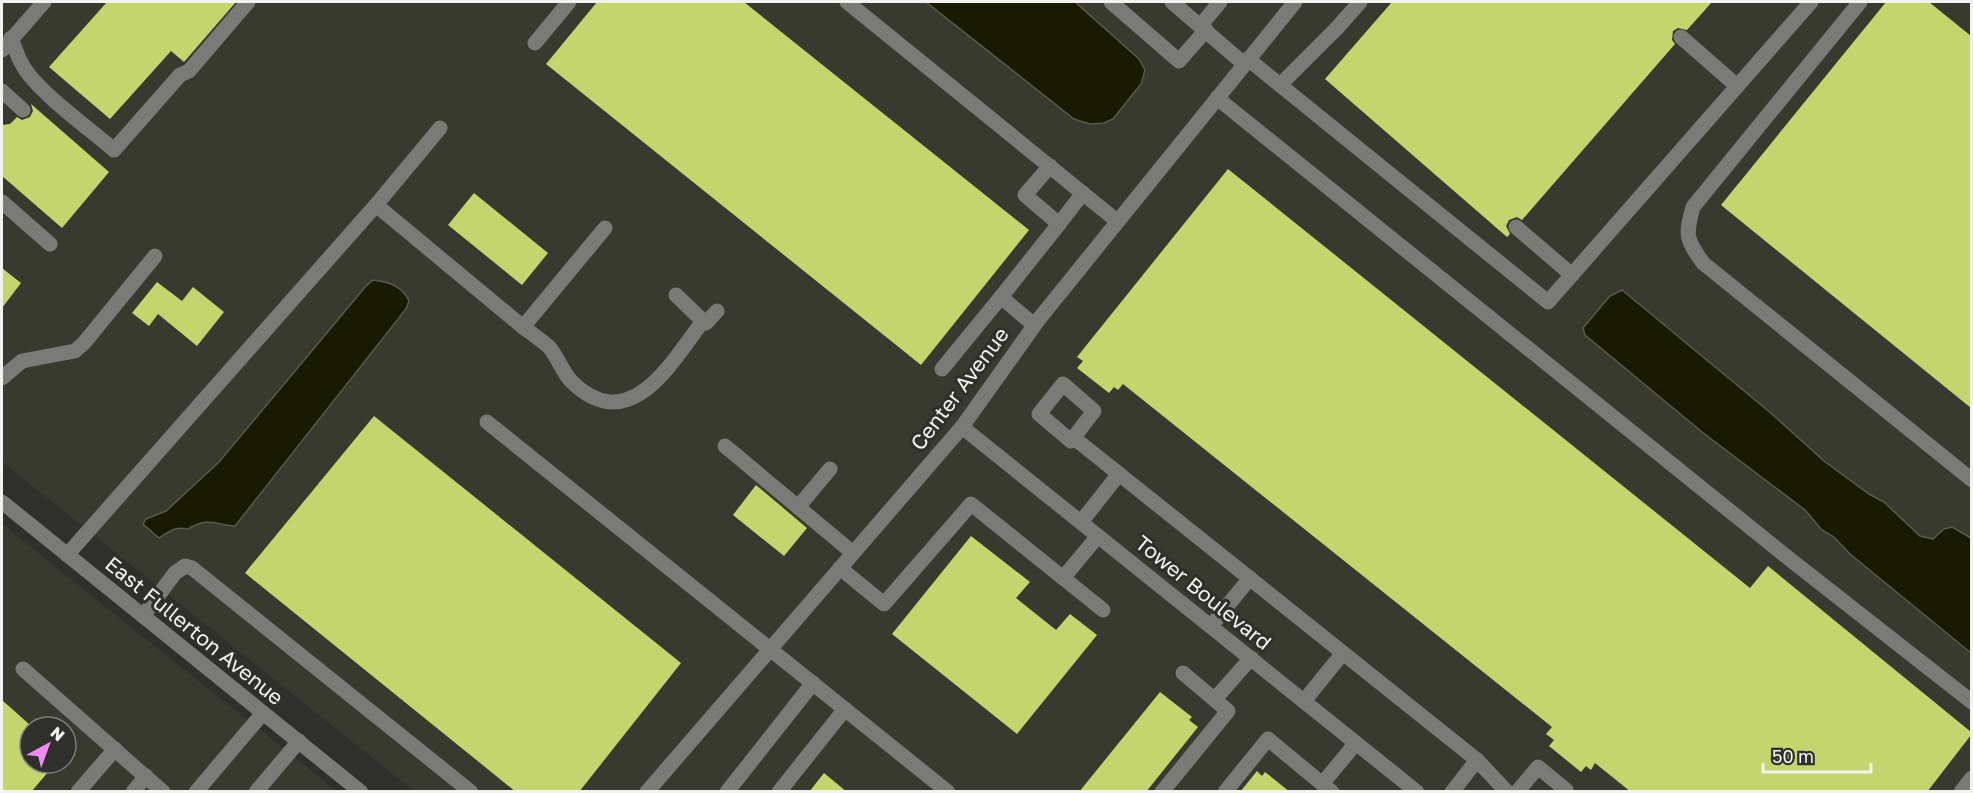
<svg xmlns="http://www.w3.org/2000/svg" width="1973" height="793" viewBox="0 0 1973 793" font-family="'Golos Text',sans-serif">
<rect width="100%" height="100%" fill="#2f302b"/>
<g fill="#383a2f" fill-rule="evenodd">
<polygon points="2,2 1971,2 1971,791 414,791 2,462"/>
<path d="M2 523 59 570 337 791H2ZM30 727H66V763H30Z"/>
</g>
<g fill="#181b00" stroke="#595c48" stroke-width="1.5">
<polygon points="926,2 1075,2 1139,59 1145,70 1141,84 1113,119 1104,123 1090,124 1074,119"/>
<path d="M373 280C389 282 402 286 409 301L406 309 235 526C215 525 208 516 188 529 176 526 169 531 159 538L143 524 146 519 166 511 219 462 366 286Z"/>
<polygon points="1622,290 1772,414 1824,461 1869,494 1884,502 1920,536 1933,539 1944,529 1952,527 1971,538 1971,653 1850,554 1834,537 1822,530 1805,510 1702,432 1585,335 1583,328 1610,296"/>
</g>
<g fill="#c5d56e">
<polygon points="107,2 236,2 184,62 171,51 110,119 49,67"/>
<polygon points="597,2 744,2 1029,230 921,365 546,64"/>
<polygon points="1392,2 1712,2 1687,30 1678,28 1673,31 1672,40 1675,44 1522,220 1517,217 1509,220 1506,226 1510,234 1507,237 1325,79"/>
<polygon points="1886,2 1929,2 1971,36 1971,408 1721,205"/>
<polygon points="31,104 109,172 62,228 2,176 2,125 10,124 17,117 22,120 30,117 33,111"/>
<polygon points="1228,169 1750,588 1768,566 1971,732 1971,735 1927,792 1631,792 1595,763 1591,770 1586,766 1581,772 1549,746 1554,740 1546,734 1552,727 1123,384 1118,390 1114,387 1109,393 1077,368 1083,361 1077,357"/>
<polygon points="474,193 548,253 522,285 448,225"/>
<polygon points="2,268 21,283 2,308"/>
<polygon points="157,282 182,301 193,287 224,312 197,346 158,314 149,326 132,313"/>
<polygon points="374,416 681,663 579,792 516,792 245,573"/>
<polygon points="756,485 807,528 784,556 733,515"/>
<polygon points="971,536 1030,582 1016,598 1056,630 1070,614 1097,635 1017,734 892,634"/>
<polygon points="1160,692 1192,717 1189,720 1198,727 1146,792 1079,792"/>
<polygon points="2,700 30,725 30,763 56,763 31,792 2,792"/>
<polygon points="1257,771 1262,776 1265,772 1290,792 1240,792"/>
<polygon points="824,773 847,792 809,792"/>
</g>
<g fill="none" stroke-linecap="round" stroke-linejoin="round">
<g stroke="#7a7a77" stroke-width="15">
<polyline points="847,2 1117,221"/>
<polyline points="1111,2 1179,61 1206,30"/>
<polyline points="1172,2 1244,64"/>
<path d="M1860 2 1693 207C1685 236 1686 239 1703 263L1972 480"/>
<polyline points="1200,26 1220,2"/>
<polyline points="1681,37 1737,86"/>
<path d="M11 38C15 47 17 56 22 64 35 90 90 129 114 150L180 75 189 71 248 2"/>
<polyline points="535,43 569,2"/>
<polyline points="2,50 44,2"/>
<polyline points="1248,59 1280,85 1337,28 1360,2"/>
<polyline points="1280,85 1548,302 1811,2"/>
<polyline points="2,91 23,110"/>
<polyline points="1217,98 1782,553 1972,702"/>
<polyline points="1050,166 1025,195 1059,224 1083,193"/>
<polyline points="2,202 50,244"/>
<polyline points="376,205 523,327 605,228"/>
<polyline points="1516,227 1572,275"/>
<polyline points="676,295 703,321"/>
<polyline points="1034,325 1001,297 1059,224"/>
<path d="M523 327C531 333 541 340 549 347 558 357 562 372 572 382 630 438 671 363 703 321L706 323 717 311"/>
<polyline points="942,369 1001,297"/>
<polyline points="2,378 22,361 75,351 84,343 155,256"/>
<polygon points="1063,384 1094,411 1071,441 1039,414"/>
<polyline points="487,422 948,792"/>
<polyline points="962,427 1417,792"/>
<polyline points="1074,438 1477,760 1452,792"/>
<polyline points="725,446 853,553"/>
<polyline points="2,502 361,792"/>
<polyline points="798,507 830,469"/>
<polyline points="1081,522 1119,474"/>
<polyline points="67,555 376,205 440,128"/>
<polyline points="840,568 884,604 971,504 1103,610"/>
<polyline points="1063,578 1098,536"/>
<polyline points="143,616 175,573 185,566 192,568 471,792"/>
<polyline points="1211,626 1250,578"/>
<polyline points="23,669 163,792"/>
<polyline points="1215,699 1251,658"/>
<polyline points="1304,701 1343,653"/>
<polyline points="1477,760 1507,792"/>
<polyline points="1322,784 1356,743"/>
<polyline points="78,792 115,749"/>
<polyline points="133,792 146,776"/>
<polyline points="196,792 263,713"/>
<polyline points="256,792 299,741"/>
<polyline points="647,792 962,427 1039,319 1295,2"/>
<polyline points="727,792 813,683"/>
<polyline points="779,792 845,709"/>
<polyline points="1162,792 1228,711 1183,673"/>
<polyline points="1225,792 1268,739 1332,792"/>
<polyline points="1517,792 1538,767 1566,790 1565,792"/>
<polyline points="1961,792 1972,778"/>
</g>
</g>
<g text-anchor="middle" stroke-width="6" stroke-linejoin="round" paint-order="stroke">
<g font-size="21" fill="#f2f3ef" stroke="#2f302b">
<text transform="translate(960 389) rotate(-53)" y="7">Center Avenue</text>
<text transform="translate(1203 593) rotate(39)" y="7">Tower Boulevard</text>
<text transform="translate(194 631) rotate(39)" y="7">East Fullerton Avenue</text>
</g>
</g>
<rect width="1973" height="793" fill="none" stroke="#f2f3ef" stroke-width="6"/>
<g transform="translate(48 745) rotate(41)"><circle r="28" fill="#2f302b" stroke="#7d7e79" stroke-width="1.5"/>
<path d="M0-4.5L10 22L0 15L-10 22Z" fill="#f18af4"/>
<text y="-9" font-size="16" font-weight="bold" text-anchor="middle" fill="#f2f3ef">N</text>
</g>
<path d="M1763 763v9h108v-9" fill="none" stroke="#f2f3ef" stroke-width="3"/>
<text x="1772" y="763" font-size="18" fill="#f2f3ef" stroke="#2f302b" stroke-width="4.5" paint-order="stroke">50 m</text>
</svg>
